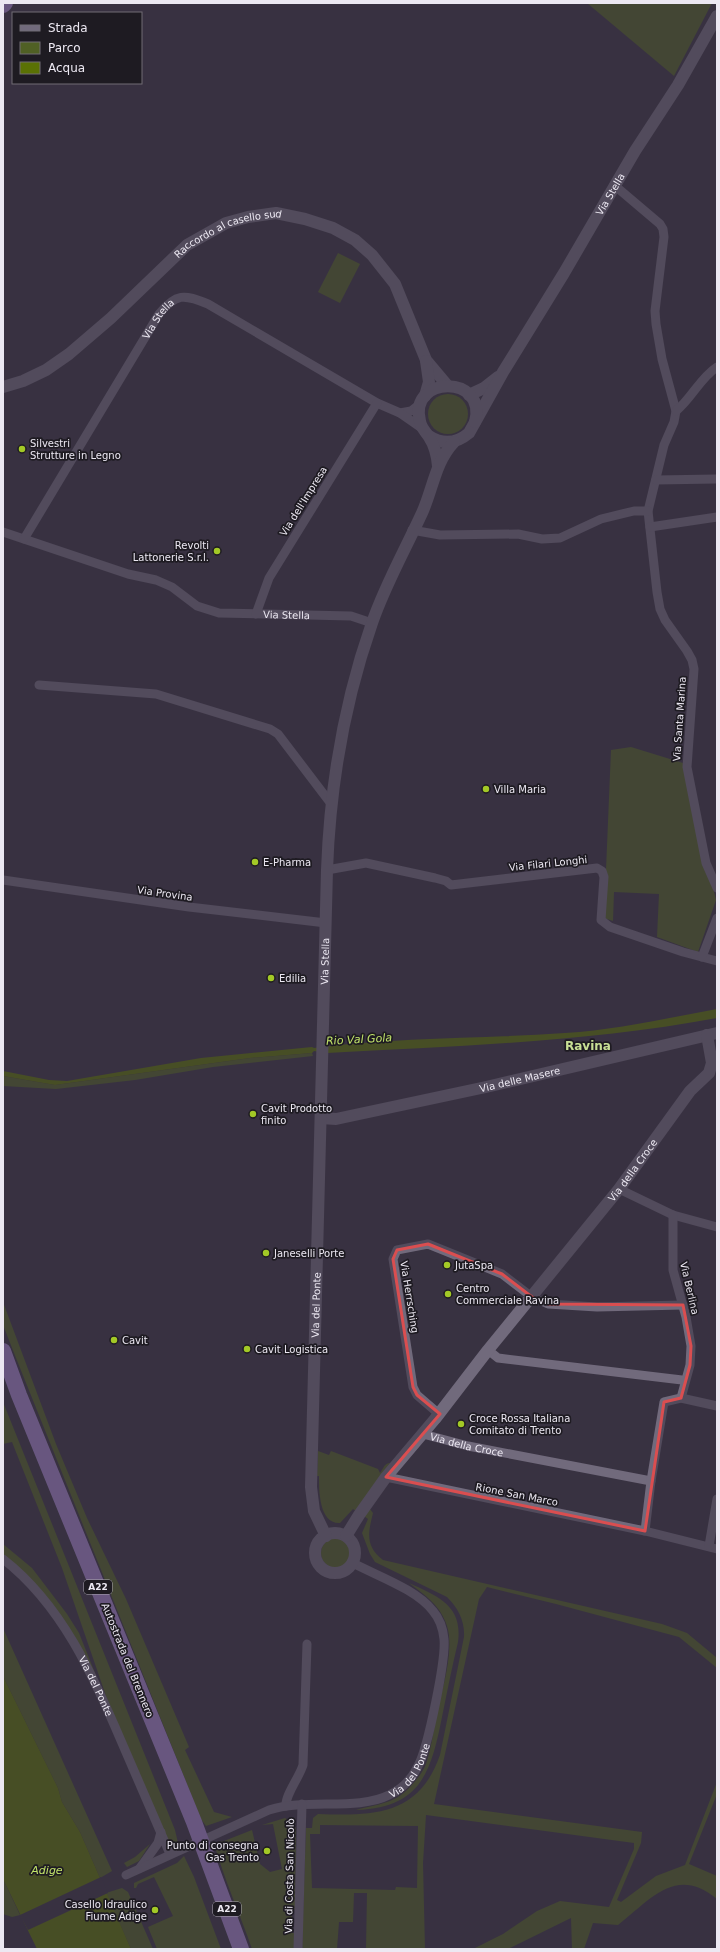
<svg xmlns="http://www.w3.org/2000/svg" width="720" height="1952" viewBox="0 0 720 1952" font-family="'DejaVu Sans',sans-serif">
<rect width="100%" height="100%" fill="#383241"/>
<g fill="#506024" fill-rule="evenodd">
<polygon points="587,3 712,3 674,76"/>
<polygon points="338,253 360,264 340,303 318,292"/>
<circle cx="448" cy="414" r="20"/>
<polygon points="631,747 683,763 716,900 698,952 657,937 659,894 614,892 613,921 604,918 611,750"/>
<polygon points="312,1053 313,1056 213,1067 135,1080 56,1089 3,1086 3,1076 55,1085 250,1058"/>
<polygon points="3,1302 56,1444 87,1518 126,1599 189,1747 185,1750 214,1812 232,1817 206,1826 201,1819 16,1358 3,1325"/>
<polygon points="3,1402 175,1830 178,1843 168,1841 106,1696 62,1568 12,1442 3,1444"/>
<path d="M318 1451 329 1455 331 1451 378 1469 380 1473C384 1468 384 1462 392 1463L356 1511 353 1509 340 1523C319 1524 319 1491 319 1476H317Z"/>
<path d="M369 1508 373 1513C368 1533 365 1546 383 1560L662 1624 687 1633 717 1658V1668L679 1637 556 1604 487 1587 479 1599 434 1804 642 1832 641 1843 617 1900 621 1902 656 1876 685 1865 717 1782V1794L689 1864 717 1876V1899C676 1865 651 1899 618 1925L593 1923 584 1949H572L571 1918 508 1949H473L503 1934 537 1911 560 1901 609 1907 634 1849V1843L426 1815 423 1863 425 1949H366L367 1893H354L353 1922H339L337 1949H302L306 1828H312L313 1818 318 1814C373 1816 419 1816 440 1755L464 1637C465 1621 458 1608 447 1597L375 1562 370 1554 362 1533 368 1519 364 1516ZM320 1825 418 1826 417 1888 396 1887 395 1890 312 1888 310 1834H320Z"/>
<circle cx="336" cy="1553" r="15"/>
<polygon points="3,1544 32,1568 67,1614 79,1633 99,1683 76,1642 3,1556"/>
<path d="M409 1583C437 1596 463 1605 458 1642 452 1667 447 1692 442 1717 431 1772 421 1808 356 1810 373 1805 392 1804 406 1791 414 1783 422 1774 426 1764 431 1750 433 1733 436 1719 441 1692 455 1652 447 1626 441 1606 425 1595 409 1583Z"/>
<polygon points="3,1628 112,1871 100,1878 80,1832 62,1802 58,1788 3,1676"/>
<path d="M285 1818 289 1821 290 1827 296 1828 295 1909 285 1912 286 1916H292V1933H295L294 1949H252C240 1914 224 1879 214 1843L224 1841 252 1830 260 1864 270 1872 282 1869 273 1824 262 1825Z"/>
<polygon points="150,1844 139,1861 127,1867 124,1863 135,1857"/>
<polygon points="184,1856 194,1877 221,1949 157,1949 148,1927 173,1916 154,1877 138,1884 136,1888 134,1888 134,1883 177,1863"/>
<polygon points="3,1879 20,1915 12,1917 3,1914"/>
<polygon points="122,1888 128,1892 153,1949 131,1949 106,1893"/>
</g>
<g fill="#5a7104">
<path d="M717 1009V1018C588 1042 458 1046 327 1053L314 1051 312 1053 250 1058 55 1085 3 1076V1071L49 1080 67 1081 201 1058 312 1047 314 1048C397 1037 481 1039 565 1033 616 1030 667 1018 717 1009Z"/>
<polygon points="3,1676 58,1788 62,1802 80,1832 131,1949 37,1949 3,1879"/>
</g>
<polygon fill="#383241" points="101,1877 108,1893 28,1930 20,1915"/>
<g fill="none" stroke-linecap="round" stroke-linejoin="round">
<g stroke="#716a7c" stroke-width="9">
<polyline points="614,185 660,224 663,229 664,237 655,311 656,324 662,359 676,411 674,422 664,445 648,511 657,592 660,609 665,620 687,651 692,660 694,669 687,767 706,863 717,888"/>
<path d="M676 411C692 398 700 378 717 367"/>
<polyline points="400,413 411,411 420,404"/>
<polyline points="656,480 716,479"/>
<polyline points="650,527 717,517"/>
<polyline points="412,530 440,535 518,534 542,539 560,538 601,519 634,511 648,511"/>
<path id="s1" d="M3 532 128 574 156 580 172 587 197 606 219 613 351 616 372 623"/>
<path id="s2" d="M24 539 159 314C176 293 184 294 208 304L377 403 400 413 423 429"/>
<polyline points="256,614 269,578 377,403"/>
<polyline points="39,685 156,694 270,729 278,734 332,805"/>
<polyline points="327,870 366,863 435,878 446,881 451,885 597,868 602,871 604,877 601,920 610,927 683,952 717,961"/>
<polyline points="3,880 189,907 326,923"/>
<polyline points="702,957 717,918"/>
<polyline points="619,1189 673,1215 717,1227"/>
<polyline points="673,1215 673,1270 686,1317 691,1346 690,1365 681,1398"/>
<polyline points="488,1350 498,1358 682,1380"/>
<polyline points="439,1414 417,1395 413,1387 393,1259 397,1250 428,1244 502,1274 532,1297 548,1304 597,1307 683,1305"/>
<path id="s3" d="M423 1434 468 1446 651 1481"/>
<polyline points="386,1477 645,1531 717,1549"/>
<polyline points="645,1531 651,1481 664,1402 681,1398 717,1406"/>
<polyline points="709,1546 717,1499"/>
<path id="s4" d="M3 1559C62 1605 93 1675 122 1743 138 1780 154 1817 170 1854"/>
<path d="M286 1806C285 1795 299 1778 303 1765L307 1644"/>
<polyline points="140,1868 158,1843 161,1832"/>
<path id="s5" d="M126 1875 269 1810C305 1798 358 1811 389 1795 402 1789 412 1779 418 1766 428 1748 446 1659 444 1639 443 1629 439 1618 433 1611 416 1589 377 1576 353 1563"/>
<polyline points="298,1949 302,1804"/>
</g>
<g stroke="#716a7c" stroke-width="12">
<path id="s6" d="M3 387 23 381 46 370 69 354 111 318 187 245 226 223 248 217 276 213 305 219 333 228 355 240 372 255 395 284 426 360 447 385"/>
<polyline points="469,395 484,388 498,377"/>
<polyline points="425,396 429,382 426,361"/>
<path id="s7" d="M429 436C443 445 456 444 469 433L503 372 564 273 635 151 678 85 717 16"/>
<path d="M438 466C437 455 435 446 429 437 426 432 421 428 420 421 408 375 488 374 475 422"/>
<path id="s8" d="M321 1118 336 1119 350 1116 486 1087 717 1033"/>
<circle cx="335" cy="1553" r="20"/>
<path id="s9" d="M326 1536 314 1511 311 1487 327 870C330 786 344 703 372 623 385 585 405 550 422 513 433 489 435 462 454 442"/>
<path id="s10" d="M346 1536 359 1515 386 1477 435 1419 488 1350 619 1189 690 1091 709 1073 712 1063 707 1035"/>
</g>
<g stroke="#a284c9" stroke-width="16">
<polyline points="3,5 5,3"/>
<polyline points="3,1351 19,1395 194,1822 241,1949"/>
</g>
</g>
<path d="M0 0H720V1952H0ZM428 1244 502 1274 532 1297 548 1304 683 1305 691 1346 690 1365 681 1398 664 1402 645 1531 386 1477 440 1414 417 1395 413 1387 393 1259 397 1250Z" fill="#383241" fill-opacity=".55" fill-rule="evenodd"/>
<path fill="none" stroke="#da4e50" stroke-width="3" stroke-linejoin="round" d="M428 1244 502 1274 532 1297 548 1304 683 1305 691 1346 690 1365 681 1398 664 1402 645 1531 386 1477 440 1414 417 1395 413 1387 393 1259 397 1250Z"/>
<g fill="#a3c926" stroke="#1e1b22" stroke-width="1.5">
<circle cx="22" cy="449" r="4"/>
<circle cx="217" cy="551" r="4"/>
<circle cx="486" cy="789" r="4"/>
<circle cx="255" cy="862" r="4"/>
<circle cx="271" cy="978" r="4"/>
<circle cx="253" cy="1114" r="4"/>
<circle cx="266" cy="1253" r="4"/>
<circle cx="447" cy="1265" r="4"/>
<circle cx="448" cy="1294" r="4"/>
<circle cx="114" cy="1340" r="4"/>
<circle cx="247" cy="1349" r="4"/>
<circle cx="461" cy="1424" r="4"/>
<circle cx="267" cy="1851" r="4"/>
<circle cx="155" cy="1910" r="4"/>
</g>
<g text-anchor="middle" stroke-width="3.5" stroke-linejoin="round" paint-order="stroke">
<g fill="#1e1b22" stroke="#aeaab4" stroke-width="1">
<rect x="84" y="1580" width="28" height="14" rx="3"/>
<rect x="213" y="1902" width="28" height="14" rx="3"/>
</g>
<g font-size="9" font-weight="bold" fill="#ece8f2">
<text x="98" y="1590">A22</text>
<text x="227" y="1912">A22</text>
</g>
<g font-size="10" fill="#ece8f2" stroke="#1e1b22">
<text dy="4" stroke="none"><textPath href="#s7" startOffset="321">Via Stella</textPath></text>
<text dy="4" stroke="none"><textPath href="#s6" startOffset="278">Raccordo al casello sud</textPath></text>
<text dy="4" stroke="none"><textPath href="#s2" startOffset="258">Via Stella</textPath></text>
<text transform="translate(303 501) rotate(-58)" y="4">Via dell'Impresa</text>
<text dy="4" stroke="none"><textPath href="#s1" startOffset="300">Via Stella</textPath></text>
<text transform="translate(679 719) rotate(-86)" y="4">Via Santa Marina</text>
<text transform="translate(548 863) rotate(-6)" y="4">Via Filari Longhi</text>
<text transform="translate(165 893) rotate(8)" y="4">Via Provina</text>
<text dy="4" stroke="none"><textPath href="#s9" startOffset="578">Via Stella</textPath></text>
<text dy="4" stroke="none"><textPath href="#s8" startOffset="203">Via delle Masere</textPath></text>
<text dy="4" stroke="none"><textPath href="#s10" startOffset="465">Via della Croce</textPath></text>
<text transform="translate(690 1288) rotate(77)" y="4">Via Berlina</text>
<text transform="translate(410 1297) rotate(81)" y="4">Via Herrsching</text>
<text dy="4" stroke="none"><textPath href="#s9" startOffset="234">Via del Ponte</textPath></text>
<text dy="4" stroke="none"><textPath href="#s3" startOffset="45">Via della Croce</textPath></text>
<text transform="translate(517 1494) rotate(11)" y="4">Rione San Marco</text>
<text transform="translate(128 1660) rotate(68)" y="4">Autostrada del Brennero</text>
<text dy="4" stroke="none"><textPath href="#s4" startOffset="159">Via del Ponte</textPath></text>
<text dy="4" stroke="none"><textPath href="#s5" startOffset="312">Via del Ponte</textPath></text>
<text transform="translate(289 1876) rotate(-89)" y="4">Via di Costa San Nicolò</text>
</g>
<g font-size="10" fill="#ece8f2" stroke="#1e1b22" text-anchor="start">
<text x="30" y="447">Silvestri<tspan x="30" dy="12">Strutture in Legno</tspan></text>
<text x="209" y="549" text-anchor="end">Revolti<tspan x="209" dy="12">Lattonerie S.r.l.</tspan></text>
<text x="494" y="793">Villa Maria</text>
<text x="263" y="866">E-Pharma</text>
<text x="279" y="982">Edilia</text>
<text x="261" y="1112">Cavit Prodotto<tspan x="261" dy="12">finito</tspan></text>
<text x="274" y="1257">Janeselli Porte</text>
<text x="455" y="1269">JutaSpa</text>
<text x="456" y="1292">Centro<tspan x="456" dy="12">Commerciale Ravina</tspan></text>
<text x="122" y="1344">Cavit</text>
<text x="255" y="1353">Cavit Logistica</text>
<text x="469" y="1422">Croce Rossa Italiana<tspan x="469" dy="12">Comitato di Trento</tspan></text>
<text x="259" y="1849" text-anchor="end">Punto di consegna<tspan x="259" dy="12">Gas Trento</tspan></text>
<text x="147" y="1908" text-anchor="end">Casello Idraulico<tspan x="147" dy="12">Fiume Adige</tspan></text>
</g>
<g font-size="11" font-style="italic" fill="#c2e46a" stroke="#1e1b22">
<text transform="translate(359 1039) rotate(-3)" y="4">Rio Val Gola</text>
<text x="47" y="1874">Adige</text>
</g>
<g font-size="12" font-weight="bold" fill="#c8df95" stroke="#1e1b22">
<text x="588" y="1050">Ravina</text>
</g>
</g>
<rect width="720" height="1952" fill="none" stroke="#ece8f2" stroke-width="8"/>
<rect x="12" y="12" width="130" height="72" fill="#1e1b22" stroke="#706d75"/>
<rect x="20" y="25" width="20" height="6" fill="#716a7c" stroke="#706d75"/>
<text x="48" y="32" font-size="12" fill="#ece8f2">Strada</text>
<rect x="20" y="42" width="20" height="12" fill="#506024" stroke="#706d75"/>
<text x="48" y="52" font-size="12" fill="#ece8f2">Parco</text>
<rect x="20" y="62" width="20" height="12" fill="#5a7104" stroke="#706d75"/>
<text x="48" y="72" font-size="12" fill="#ece8f2">Acqua</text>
</svg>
